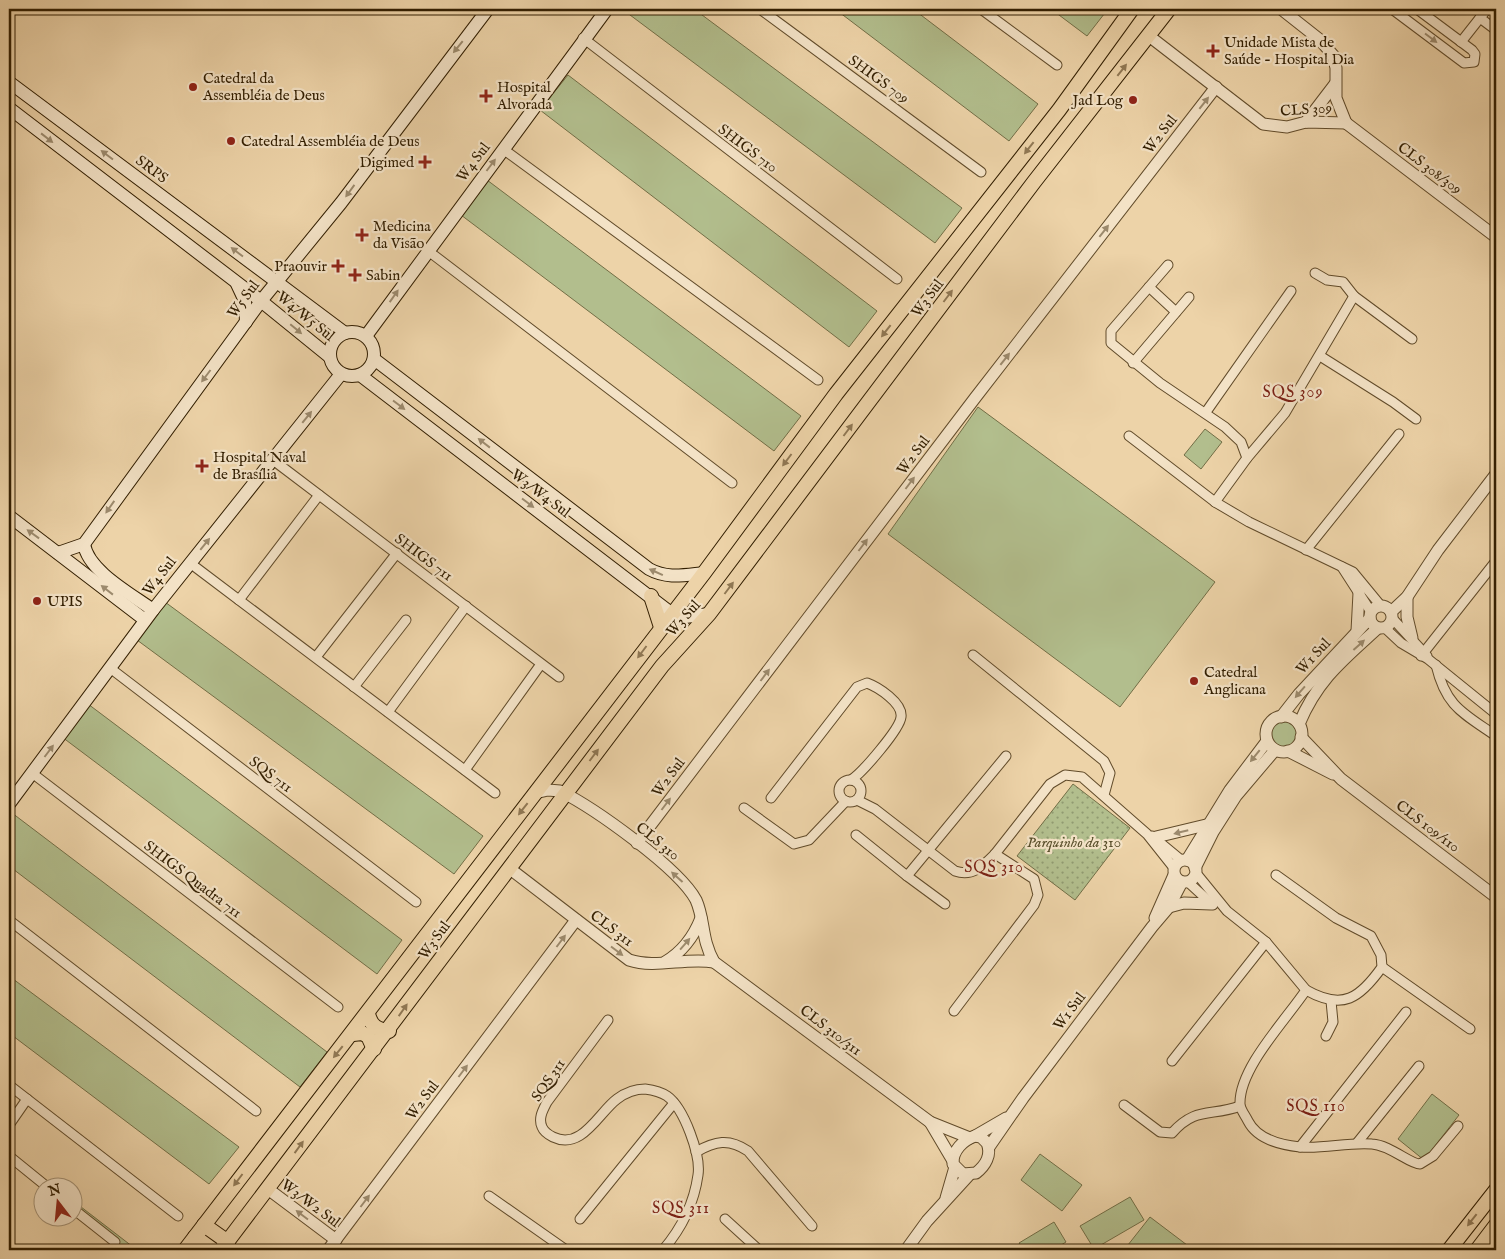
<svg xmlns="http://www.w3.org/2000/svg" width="1505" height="1259" viewBox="0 0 1505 1259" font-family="'IM FELL English',serif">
<defs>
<pattern id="park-dots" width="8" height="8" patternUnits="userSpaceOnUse" patternTransform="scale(1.25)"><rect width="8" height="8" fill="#b2be8d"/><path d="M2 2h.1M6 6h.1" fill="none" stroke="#919a71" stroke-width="1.8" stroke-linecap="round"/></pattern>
</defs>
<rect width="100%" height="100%" fill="#edd3a8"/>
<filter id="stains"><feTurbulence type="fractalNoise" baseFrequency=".004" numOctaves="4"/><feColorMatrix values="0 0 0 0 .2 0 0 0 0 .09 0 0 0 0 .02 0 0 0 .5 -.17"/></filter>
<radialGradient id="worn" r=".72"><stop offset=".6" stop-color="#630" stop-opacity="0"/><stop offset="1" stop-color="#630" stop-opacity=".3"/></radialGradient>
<g fill="#b2be8d" stroke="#726e46">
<polygon points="622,9 694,9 962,208 935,243"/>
<polygon points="835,9 913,9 1038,104 1009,141"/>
<polygon points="1051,9 1108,9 1087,36"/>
<polygon points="568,75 877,311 849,347 540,110"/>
<polygon points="487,180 801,416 774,451 461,215"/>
<polygon points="978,407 1215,582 1120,707 888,534"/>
<polygon points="1205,429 1222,442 1201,469 1184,455"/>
<polygon points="165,602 483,836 454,874 137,640"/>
<polygon points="88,704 402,940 377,974 62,737"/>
<circle cx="1284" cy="734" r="15"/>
<polygon points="12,813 327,1052 300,1087 9,866 9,817"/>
<polygon points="9,976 239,1147 209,1184 9,1033"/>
<polygon points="1432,1094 1459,1115 1424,1160 1398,1139"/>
<polygon points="1040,1154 1082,1185 1062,1211 1021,1180"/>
<polygon points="1130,1197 1144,1220 1094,1249 1080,1226"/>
<polygon points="72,1200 137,1250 119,1250 73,1213"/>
<polygon points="1150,1217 1187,1245 1182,1250 1124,1250"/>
<polygon points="1054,1222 1066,1242 1053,1250 1024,1250 1019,1243"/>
</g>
<polygon fill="url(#park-dots)" stroke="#726e46" points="1073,784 1130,828 1075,900 1017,856"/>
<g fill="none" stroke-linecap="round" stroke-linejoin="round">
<defs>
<g id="minor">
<polyline points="760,9 981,172"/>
<polyline points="981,9 1057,65"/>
<polyline points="1392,9 1464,63 1474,62 1475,54 1472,50 1417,9"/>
<polyline points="1480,18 1496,30"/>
<polyline points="583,38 897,279"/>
<polyline points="1461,42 1487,9"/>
<polyline points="503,149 818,380"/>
<polyline points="427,250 732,483"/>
<polyline points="1168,265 1111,331 1111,343 1160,383 1225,427 1241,442 1247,458"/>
<polyline points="1315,273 1327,280 1343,282 1354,296 1412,339"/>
<polyline points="1149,287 1176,312"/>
<polyline points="1320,356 1393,402 1416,419"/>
<polyline points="1133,363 1189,297"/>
<polyline points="1206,412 1291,291"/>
<polyline points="1129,436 1215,502 1249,522 1353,572 1381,606"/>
<polyline points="273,460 559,677"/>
<polyline points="1215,502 1247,458 1285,413 1354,296"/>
<polyline points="1306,550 1399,434"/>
<polyline points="190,563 495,793"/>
<polyline points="1342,567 1371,612"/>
<polyline points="239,600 319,495"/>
<polyline points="1392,618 1427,656"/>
<polyline points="1385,628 1401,643 1428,659 1496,714"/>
<polyline points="973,655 1104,761 1110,773 1104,795"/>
<polyline points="1421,656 1496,561"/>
<polyline points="316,657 397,553"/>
<path d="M1436 665C1446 707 1463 713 1496 736"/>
<polyline points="110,668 416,902"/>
<polyline points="354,687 406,620"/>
<polyline points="388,712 466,606"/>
<polyline points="465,770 541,664"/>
<polyline points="32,773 338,1007"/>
<circle cx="850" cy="791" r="11"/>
<path d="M771 798 857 687 867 683C878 687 903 703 901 717 900 729 862 773 851 780"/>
<path d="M857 800 875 809 955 871C973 877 983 866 995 854"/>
<polyline points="744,808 794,844 809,840 846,801"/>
<polyline points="856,835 907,876 1006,756"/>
<polyline points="1152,836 1181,860"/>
<path d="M1196 873 1227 911 1266 942 1306 990C1286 1020 1239 1068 1240 1104 1240 1109 1245 1115 1248 1121 1257 1139 1281 1145 1300 1147 1324 1149 1348 1142 1372 1144 1390 1145 1410 1164 1420 1164L1433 1156 1458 1126"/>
<path d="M1276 875 1336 918 1371 936 1381 955 1382 967C1360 998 1343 1011 1306 990"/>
<polyline points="907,876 945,904"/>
<polyline points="1188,882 1213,905"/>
<polyline points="9,920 256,1111"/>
<polyline points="1382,967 1470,1029"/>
<polyline points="954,1011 1034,905 1038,895 1034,879 995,854 1050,784 1065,775 1082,777 1147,834 1174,868"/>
<path d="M608 1020 547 1102C543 1110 538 1118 542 1127 544 1132 549 1135 553 1137 582 1151 599 1112 617 1099 625 1093 635 1089 645 1089 652 1090 661 1092 667 1096 684 1108 701 1155 698 1175 694 1204 681 1229 663 1250"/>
<polyline points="1326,1036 1333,1022 1331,1001"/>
<polyline points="1172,1061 1266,942"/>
<polyline points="9,1085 178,1216"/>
<path d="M1124 1105 1160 1132 1172 1133C1196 1106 1211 1117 1240 1106"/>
<polyline points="9,1125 27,1099"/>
<polyline points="1357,1143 1419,1066"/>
<polyline points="1300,1147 1406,1012"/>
<path d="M696 1152C715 1141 729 1138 748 1151L812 1226"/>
<polyline points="9,1156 46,1186"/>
<polyline points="489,1196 566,1250"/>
<polyline points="72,1208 115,1242"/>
<polyline points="580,1219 674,1103"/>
<polyline points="725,1219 759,1250"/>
</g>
<g id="tertiary">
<polyline points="1281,9 1319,39 1333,55 1336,68 1336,98 1346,123"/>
<polyline points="1149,36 1263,124 1287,127 1306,122 1346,123"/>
<polyline points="1306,122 1335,84"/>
<polyline points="1346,123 1496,237"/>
<polyline points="1407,597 1407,617 1412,638"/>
<circle cx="1381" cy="617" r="11"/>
<polyline points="1391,612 1407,597 1438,550 1496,474"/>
<polyline points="1357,631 1359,593"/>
<circle cx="1284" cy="734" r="18"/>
<polyline points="1281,717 1299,694 1370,618"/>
<path d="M1299 724C1318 679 1343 660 1378 628"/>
<polyline points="1301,737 1341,779 1496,897"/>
<polyline points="1288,751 1333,774"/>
<path d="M535 793 548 790 560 791C594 808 679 868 696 900 705 920 701 939 714 962L930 1122 970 1138"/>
<polyline points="1156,837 1206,825"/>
<polyline points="637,843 975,398 1216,87"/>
<circle cx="1185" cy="871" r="11"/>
<polyline points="1187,860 1230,790 1267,741"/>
<path d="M509 868 629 960C656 969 685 957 714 962"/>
<polyline points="1195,868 1213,832 1236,796 1275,750"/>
<polyline points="1169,907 1184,903 1211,904"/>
<polyline points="1155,918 1174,875"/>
<path d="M665 962C682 952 694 936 701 918"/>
<polyline points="930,1122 953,1161"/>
<path d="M975 1136 981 1137 987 1143C992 1155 985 1166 976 1173L963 1174 953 1164C952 1151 963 1140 975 1136Z"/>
<polyline points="975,1136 1006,1118"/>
<polyline points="989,1147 1023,1098 1152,927 1169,907 1182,882"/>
<polyline points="268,1189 336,1240"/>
<polyline points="946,1198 955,1167"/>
<polyline points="328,1250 576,920"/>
<polyline points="906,1250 927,1221 969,1175"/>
</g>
<g id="secondary">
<polyline points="9,82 345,333"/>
<polyline points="9,108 261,301 330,357"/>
<polyline points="237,284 245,301 246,322"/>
<circle cx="352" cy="354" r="22"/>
<polyline points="366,336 607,9"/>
<path d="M374 359 649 569C667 579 684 575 704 573"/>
<polyline points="360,375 671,613 685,617 709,614"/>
<polyline points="9,516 145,620"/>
<path d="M84 544C88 571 131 594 153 610"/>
<polyline points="58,553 84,544 261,301 341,203 488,9"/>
<polyline points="9,804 153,610 341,374"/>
</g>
<g id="primary">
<polyline points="651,596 661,627"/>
<path d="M368 1014C371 1026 377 1030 389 1031"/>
<polyline points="353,1034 362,1033 368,1036 374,1049"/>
<polyline points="204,1225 228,1242"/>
<polyline points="195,1237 213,1250"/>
<polyline points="185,1250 704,573 836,394 1059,110 1132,9"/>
<polyline points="221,1250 662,666 709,614 1034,182 1169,9"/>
<polyline points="1449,1250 1496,1190"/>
<polyline points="1477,1250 1496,1225"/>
<polyline points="1488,1250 1496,1243"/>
</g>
</defs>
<use href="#minor" stroke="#614b2a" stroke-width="11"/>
<use href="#tertiary" stroke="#614b2a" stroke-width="13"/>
<use href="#secondary" stroke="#321e00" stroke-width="14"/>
<use href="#primary" stroke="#321e00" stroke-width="16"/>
<use href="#minor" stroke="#f3e2c6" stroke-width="9"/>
<use href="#tertiary" stroke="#f3e2c6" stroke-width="11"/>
<use href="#secondary" stroke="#f3e2c6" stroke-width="12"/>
<use href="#primary" stroke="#edd3a8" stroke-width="14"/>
</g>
<defs><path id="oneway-solid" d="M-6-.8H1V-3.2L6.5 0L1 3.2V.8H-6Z" transform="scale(1.25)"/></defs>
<g fill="#9c8a6d">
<use href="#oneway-solid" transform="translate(1431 38) rotate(37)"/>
<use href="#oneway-solid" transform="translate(458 47) rotate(129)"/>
<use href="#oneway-solid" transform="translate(1204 103) rotate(-52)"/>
<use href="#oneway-solid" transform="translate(47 138) rotate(38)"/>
<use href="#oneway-solid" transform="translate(107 155) rotate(-143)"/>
<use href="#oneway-solid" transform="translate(491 165) rotate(-53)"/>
<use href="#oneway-solid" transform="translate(350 191) rotate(126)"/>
<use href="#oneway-solid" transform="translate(1104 231) rotate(-52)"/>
<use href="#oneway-solid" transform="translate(237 252) rotate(-143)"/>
<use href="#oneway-solid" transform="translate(394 296) rotate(-55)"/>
<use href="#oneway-solid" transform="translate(296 329) rotate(40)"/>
<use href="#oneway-solid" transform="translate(1005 359) rotate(-52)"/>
<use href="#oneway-solid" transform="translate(206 376) rotate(127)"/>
<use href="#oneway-solid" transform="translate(399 405) rotate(37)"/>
<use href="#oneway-solid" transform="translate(307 417) rotate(-51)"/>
<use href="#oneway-solid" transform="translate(484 443) rotate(-142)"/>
<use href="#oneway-solid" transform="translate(910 483) rotate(-53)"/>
<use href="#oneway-solid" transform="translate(528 503) rotate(37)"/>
<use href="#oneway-solid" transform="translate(110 507) rotate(125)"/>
<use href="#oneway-solid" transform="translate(33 534) rotate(-144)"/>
<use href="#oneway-solid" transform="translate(205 544) rotate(-51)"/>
<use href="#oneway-solid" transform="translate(863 545) rotate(-53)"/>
<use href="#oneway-solid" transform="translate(656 572) rotate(-156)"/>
<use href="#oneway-solid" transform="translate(107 590) rotate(-142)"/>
<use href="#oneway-solid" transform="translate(1359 645) rotate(-42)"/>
<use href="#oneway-solid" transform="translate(765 675) rotate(-53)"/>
<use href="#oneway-solid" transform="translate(1300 692) rotate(131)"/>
<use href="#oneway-solid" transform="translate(49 751) rotate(-53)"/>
<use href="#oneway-solid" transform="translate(1255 756) rotate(129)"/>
<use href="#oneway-solid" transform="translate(666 804) rotate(-53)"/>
<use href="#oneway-solid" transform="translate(1181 832) rotate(166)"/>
<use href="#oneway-solid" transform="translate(677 877) rotate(-138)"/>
<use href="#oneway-solid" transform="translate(561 941) rotate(-53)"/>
<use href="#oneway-solid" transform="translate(685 944) rotate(-49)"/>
<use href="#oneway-solid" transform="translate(617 951) rotate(37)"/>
<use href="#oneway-solid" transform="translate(463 1071) rotate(-53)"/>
<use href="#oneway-solid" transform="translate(365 1201) rotate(-53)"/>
<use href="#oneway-solid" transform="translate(302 1215) rotate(-143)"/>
</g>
<g fill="#907854">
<use href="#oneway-solid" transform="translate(1122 70) rotate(-52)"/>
<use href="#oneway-solid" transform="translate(1029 148) rotate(128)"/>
<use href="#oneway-solid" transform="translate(948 296) rotate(-53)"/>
<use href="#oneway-solid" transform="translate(886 331) rotate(128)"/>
<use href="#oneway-solid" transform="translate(848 430) rotate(-53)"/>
<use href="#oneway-solid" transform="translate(787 460) rotate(127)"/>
<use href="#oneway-solid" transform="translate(729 588) rotate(-53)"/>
<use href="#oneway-solid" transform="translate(642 652) rotate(127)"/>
<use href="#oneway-solid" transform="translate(594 755) rotate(-53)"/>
<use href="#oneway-solid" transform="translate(523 809) rotate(128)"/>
<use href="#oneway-solid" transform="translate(403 1010) rotate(-55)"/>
<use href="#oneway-solid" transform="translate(338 1052) rotate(129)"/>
<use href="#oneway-solid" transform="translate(299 1147) rotate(-54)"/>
<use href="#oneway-solid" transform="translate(238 1180) rotate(127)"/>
<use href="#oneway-solid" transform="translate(1472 1220) rotate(128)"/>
</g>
<g fill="#8f2418" stroke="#f3e2c6" stroke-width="2">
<path d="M1210.5 43.5h5v5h5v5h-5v5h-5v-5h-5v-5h5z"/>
<circle cx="193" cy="87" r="5"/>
<path d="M483.5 88.5h5v5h5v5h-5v5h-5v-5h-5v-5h5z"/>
<circle cx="1133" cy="100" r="5"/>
<circle cx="231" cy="141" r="5"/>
<path d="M422.5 154.5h5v5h5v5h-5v5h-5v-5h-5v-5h5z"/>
<path d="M359.5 227.5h5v5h5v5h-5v5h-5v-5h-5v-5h5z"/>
<path d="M335.5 258.5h5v5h5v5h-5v5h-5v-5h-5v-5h5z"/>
<path d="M352.5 267.5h5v5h5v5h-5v5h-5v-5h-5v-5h5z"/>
<path d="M199.5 458.5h5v5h5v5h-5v5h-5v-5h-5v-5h5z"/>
<circle cx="37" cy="601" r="5"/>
<circle cx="1194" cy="681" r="5"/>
</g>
<g text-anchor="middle" stroke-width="4.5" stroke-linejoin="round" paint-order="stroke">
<g font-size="15" fill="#321e00" stroke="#f3e2c6" text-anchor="start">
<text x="1224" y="47">Unidade Mista de<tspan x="1224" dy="17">Saúde - Hospital Dia</tspan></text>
<text x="203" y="83">Catedral da<tspan x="203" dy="17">Assembléia de Deus</tspan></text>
<text x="497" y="92">Hospital<tspan x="497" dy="17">Alvorada</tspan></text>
<text x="1123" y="105" text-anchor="end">Jad Log</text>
<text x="241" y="146">Catedral Assembléia de Deus</text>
<text x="414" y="167" text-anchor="end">Digimed</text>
<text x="373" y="231">Medicina<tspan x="373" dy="17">da Visão</tspan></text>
<text x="327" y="271" text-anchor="end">Praouvir</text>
<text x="366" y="280">Sabin</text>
<text x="213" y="462">Hospital Naval<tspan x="213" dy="17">de Brasília</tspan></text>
<text x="47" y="606">UPIS</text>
<text x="1204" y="677">Catedral<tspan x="1204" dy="17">Anglicana</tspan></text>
</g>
<g font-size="15" fill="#321e00" stroke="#f3e2c6">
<text transform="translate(879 79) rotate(36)" y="5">SHIGS 709</text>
<text transform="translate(1306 109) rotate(-4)" y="5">CLS 309</text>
<text transform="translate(1160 134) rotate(-52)" y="5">W2 Sul</text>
<text transform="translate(748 148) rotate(37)" y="5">SHIGS 710</text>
<text transform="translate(473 162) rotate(-53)" y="5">W4 Sul</text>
<text transform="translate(1430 168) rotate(37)" y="5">CLS 308/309</text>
<text transform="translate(152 169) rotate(37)" y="5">SRPS</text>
<text transform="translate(927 298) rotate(-53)" y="5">W3 Sul</text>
<text transform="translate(243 299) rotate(-53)" y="5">W5 Sul</text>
<text transform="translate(306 316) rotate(39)" y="5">W4/W5 Sul</text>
<text transform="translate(913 455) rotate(-53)" y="5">W2 Sul</text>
<text transform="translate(541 493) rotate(37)" y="5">W3/W4 Sul</text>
<text transform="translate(424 557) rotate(37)" y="5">SHIGS 711</text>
<text transform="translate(159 576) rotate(-52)" y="5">W4 Sul</text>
<text transform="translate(683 618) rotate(-48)" y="5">W3 Sul</text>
<text transform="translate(1313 656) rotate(-47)" y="5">W1 Sul</text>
<text transform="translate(271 774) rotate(37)" y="5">SQS 711</text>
<text transform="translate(668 777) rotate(-53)" y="5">W2 Sul</text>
<text transform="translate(1428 826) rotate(37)" y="5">CLS 109/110</text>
<text transform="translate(658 841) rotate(39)" y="5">CLS 310</text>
<text transform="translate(193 879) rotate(37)" y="5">SHIGS Quadra 711</text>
<text transform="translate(612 928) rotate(37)" y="5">CLS 311</text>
<text transform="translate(434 940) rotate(-54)" y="5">W3 Sul</text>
<text transform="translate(1069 1011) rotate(-53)" y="5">W1 Sul</text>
<text transform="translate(831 1030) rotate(37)" y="5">CLS 310/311</text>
<text transform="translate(548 1080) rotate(-56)" y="5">SQS 311</text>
<text transform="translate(422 1100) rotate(-53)" y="5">W2 Sul</text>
<text transform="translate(311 1203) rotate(37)" y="5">W3/W2 Sul</text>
</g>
<g font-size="15" font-style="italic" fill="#584e2a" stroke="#f3e2c6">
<text x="1074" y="847">Parquinho da 310</text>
</g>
<g font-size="16" letter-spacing="1" fill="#7a1f14" stroke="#f3e2c6">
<text x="1293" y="397">SQS 309</text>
<text x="994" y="872">SQS 310</text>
<text x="1316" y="1111">SQS 110</text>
<text x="681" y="1213">SQS 311</text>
</g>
</g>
<rect width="1505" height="1259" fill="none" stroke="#edd3a8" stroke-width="30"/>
<rect x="10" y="10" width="1485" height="1239" fill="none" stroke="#321e00" stroke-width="2.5"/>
<rect x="15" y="15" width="1475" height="1229" fill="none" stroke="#321e00"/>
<g transform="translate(58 1202) rotate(344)"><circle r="24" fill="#f3e2c6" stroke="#a69477"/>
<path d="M0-4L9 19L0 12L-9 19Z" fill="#8f2418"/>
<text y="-8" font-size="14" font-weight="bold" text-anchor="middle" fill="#321e00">N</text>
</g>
<rect width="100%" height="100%" filter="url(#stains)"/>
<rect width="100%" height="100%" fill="url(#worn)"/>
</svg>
